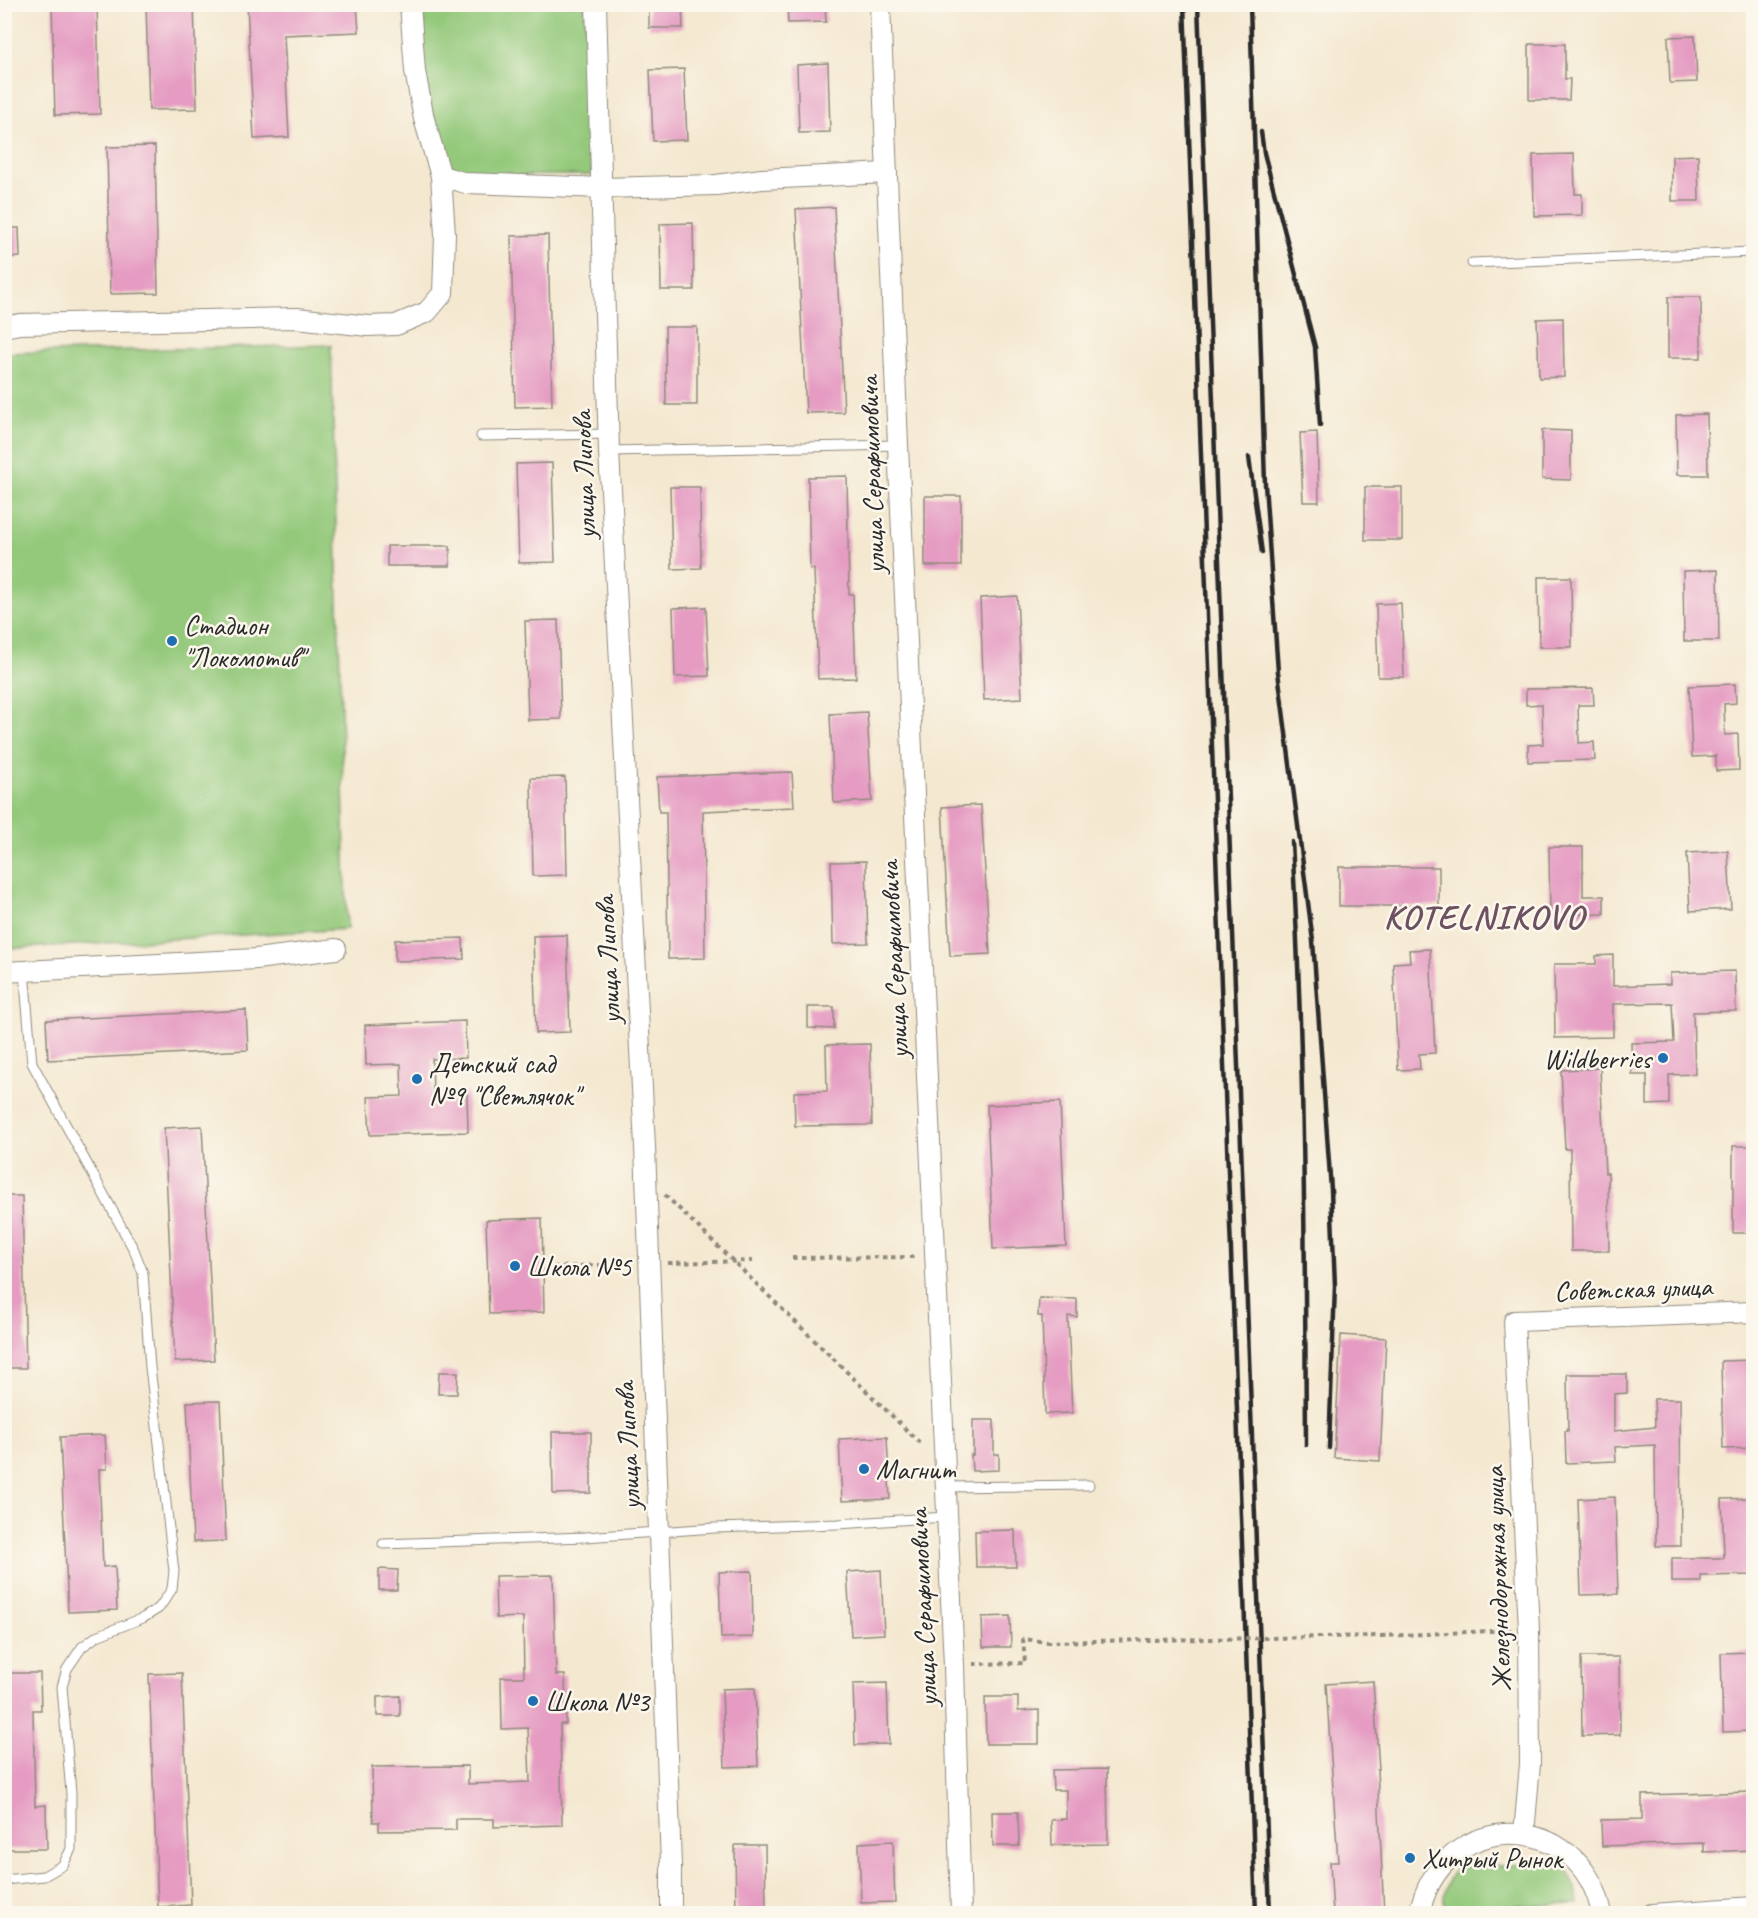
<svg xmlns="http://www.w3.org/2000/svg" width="1758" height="1918" viewBox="0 0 1758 1918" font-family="Caveat,sans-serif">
<rect width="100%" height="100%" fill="#fbf7ec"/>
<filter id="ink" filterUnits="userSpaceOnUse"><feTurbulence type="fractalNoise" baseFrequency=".0167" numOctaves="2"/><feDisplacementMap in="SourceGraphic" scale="12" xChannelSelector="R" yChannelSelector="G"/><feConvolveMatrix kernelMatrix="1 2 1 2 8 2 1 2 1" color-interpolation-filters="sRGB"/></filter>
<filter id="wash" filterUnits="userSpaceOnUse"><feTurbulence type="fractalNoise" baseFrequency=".008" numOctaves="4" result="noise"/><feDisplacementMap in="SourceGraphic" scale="24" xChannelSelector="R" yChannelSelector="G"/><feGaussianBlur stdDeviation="1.35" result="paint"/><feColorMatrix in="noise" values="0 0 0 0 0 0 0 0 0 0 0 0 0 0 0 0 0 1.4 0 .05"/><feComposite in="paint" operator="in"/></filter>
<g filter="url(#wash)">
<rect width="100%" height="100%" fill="#f4e8d0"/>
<g fill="#94c97b" stroke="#607a53" stroke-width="1.5">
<polygon points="418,5 585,5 592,175 473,176 450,166 442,158 422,68"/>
<polygon points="331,345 347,929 5,949 5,353"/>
<path d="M1564 1863C1571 1877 1578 1888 1578 1904L1444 1908C1442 1892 1448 1881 1456 1867Z"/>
</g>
<g id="blocks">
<g fill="#e59bc2">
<polygon points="52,4 97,4 100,114 55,115"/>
<polygon points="146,4 194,4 197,109 149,110"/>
<polygon points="247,4 282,4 282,6 357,4 359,32 284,35 289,137 254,139"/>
<polygon points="649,4 682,4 683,28 649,28"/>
<polygon points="787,4 825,4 826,22 788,23"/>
<polygon points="1695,36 1697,82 1670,83 1668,37"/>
<polygon points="1529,44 1565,44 1565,79 1570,79 1569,100 1529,100"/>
<polygon points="828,63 830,132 799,133 797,65"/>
<polygon points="684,69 687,140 653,141 650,70"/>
<polygon points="155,146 158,293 110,294 107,147"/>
<polygon points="1574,154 1575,194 1582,194 1582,215 1534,216 1533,155"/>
<polygon points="1698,155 1699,201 1672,201 1672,156"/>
<polygon points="834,207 844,412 806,413 796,209"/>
<polygon points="693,223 694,290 661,290 660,224"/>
<polygon points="4,228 19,228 20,257 4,258"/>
<polygon points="548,235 552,406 515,407 511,236"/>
<rect x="1668" y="297" width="33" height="61"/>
<polygon points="1563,318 1564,377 1539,378 1537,319"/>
<polygon points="665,327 697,327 697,405 666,405"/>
<polygon points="1707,414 1708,475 1677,475 1676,415"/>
<polygon points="1542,430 1571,431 1571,480 1542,479"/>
<polygon points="1317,432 1319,502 1303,502 1300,433"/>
<polygon points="552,463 555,562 519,563 516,464"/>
<polygon points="847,476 849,594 853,594 856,678 818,679 814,569 810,569 808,477"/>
<polygon points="670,487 700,487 701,568 672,569"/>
<rect x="1365" y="487" width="37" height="53"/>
<rect x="925" y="496" width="36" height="70"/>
<rect x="387" y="546" width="63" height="20"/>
<polygon points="1718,570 1719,641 1684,641 1683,571"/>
<polygon points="1538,577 1571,577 1572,647 1539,647"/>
<polygon points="1017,596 1022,698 984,700 980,598"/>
<polygon points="1401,603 1404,677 1378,677 1376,604"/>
<polygon points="706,607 709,676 675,677 673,608"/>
<polygon points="558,620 561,719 528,720 525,621"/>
<polygon points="1735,684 1736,703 1724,704 1725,735 1738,734 1739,770 1716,771 1716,756 1692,757 1689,686"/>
<polygon points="1593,688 1594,705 1578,705 1579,743 1594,742 1595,760 1528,762 1528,745 1543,744 1542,704 1526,705 1526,689"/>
<polygon points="867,712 872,801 834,803 830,714"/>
<polygon points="792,772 794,807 703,811 705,958 668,959 666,812 659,812 657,777"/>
<polygon points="565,777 567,875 533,876 531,778"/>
<polygon points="981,805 990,954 950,956 942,807"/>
<polygon points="1549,847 1583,847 1583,896 1604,896 1604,914 1550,915"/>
<polygon points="1728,851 1731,909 1690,911 1687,853"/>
<polygon points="866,861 868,943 833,944 831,862"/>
<rect x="1339" y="867" width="100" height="39"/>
<polygon points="567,935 570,1032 536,1033 533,936"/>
<polygon points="463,938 464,959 395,961 395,940"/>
<polygon points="1430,949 1435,1053 1419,1054 1420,1069 1398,1070 1393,963 1410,962 1409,950"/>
<polygon points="1613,955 1613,986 1670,984 1670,973 1735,971 1736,1011 1693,1012 1695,1074 1669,1075 1669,1104 1647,1105 1647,1075 1632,1075 1631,1043 1674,1042 1672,1003 1613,1004 1613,1037 1555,1038 1554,964 1596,964 1596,956"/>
<polygon points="808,1007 834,1007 834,1029 808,1028"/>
<polygon points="246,1010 248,1050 48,1060 46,1020"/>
<polygon points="465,1021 466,1058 432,1059 433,1094 467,1093 468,1132 370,1135 368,1097 402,1096 401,1064 366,1065 365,1025"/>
<polygon points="870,1044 872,1125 795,1126 794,1092 827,1091 826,1045"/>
<polygon points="1600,1068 1605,1173 1608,1173 1609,1251 1571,1251 1570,1149 1565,1149 1561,1070"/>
<polygon points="1060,1102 1066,1246 993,1249 987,1105"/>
<polygon points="202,1126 214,1360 175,1362 164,1128"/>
<rect x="1733" y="1146" width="21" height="87"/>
<polygon points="4,1196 22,1196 26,1368 4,1368"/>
<polygon points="542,1218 544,1312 489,1314 486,1220"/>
<polygon points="1039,1298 1077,1299 1077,1317 1068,1316 1072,1413 1045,1414 1042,1316 1038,1316"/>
<polygon points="1341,1335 1386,1338 1380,1461 1334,1458"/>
<polygon points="1754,1360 1754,1448 1723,1449 1721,1361"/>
<polygon points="439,1372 458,1372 457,1394 438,1394"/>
<polygon points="1567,1374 1627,1374 1627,1393 1614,1394 1614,1431 1655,1427 1654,1399 1680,1399 1681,1546 1656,1546 1655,1445 1615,1447 1616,1461 1566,1463 1565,1431 1568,1431"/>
<polygon points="220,1401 226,1541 193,1542 187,1402"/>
<polygon points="973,1420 994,1420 994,1454 999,1454 999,1470 972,1471 971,1455 973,1455"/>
<polygon points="552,1432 591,1432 591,1493 553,1494"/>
<polygon points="105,1435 107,1469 99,1469 103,1567 115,1566 117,1610 68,1612 60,1437"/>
<polygon points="887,1437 890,1499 842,1501 839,1439"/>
<polygon points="1615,1497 1618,1594 1581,1595 1578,1499"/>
<polygon points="1754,1498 1754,1575 1701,1576 1701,1582 1672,1582 1672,1558 1724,1558 1722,1499"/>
<polygon points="1015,1530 1016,1567 976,1567 975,1531"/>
<polygon points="379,1569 398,1570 397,1590 379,1590"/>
<polygon points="881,1570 884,1634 851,1636 847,1572"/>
<polygon points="752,1571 753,1637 721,1638 719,1572"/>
<polygon points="553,1575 556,1675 565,1675 566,1724 560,1724 562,1825 494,1827 494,1819 456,1819 456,1830 379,1831 379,1822 373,1822 372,1767 468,1766 468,1784 530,1782 528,1728 502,1729 501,1677 524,1677 523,1617 496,1618 495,1576"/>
<polygon points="1010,1616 1011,1647 983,1647 982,1617"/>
<polygon points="1754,1652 1754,1731 1723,1732 1721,1653"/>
<polygon points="1581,1657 1619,1657 1620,1735 1582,1736"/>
<polygon points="4,1673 40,1673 41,1710 33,1710 35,1806 46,1805 47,1849 4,1849"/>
<polygon points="182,1673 191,1905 158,1907 149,1674"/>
<polygon points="1373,1681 1379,1769 1377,1769 1384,1914 1333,1914 1330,1862 1338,1862 1326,1684"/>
<polygon points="887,1683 889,1744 855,1745 853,1684"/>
<polygon points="755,1688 758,1766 725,1767 722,1689"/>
<polygon points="400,1696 400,1716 377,1716 377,1697"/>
<polygon points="985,1697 1018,1697 1018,1711 1039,1710 1039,1744 986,1744"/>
<polygon points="1107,1769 1108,1844 1052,1845 1051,1820 1066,1819 1066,1790 1053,1790 1052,1770"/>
<polygon points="1754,1792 1754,1850 1704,1852 1704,1843 1602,1846 1601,1820 1642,1819 1642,1795"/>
<polygon points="992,1812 1018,1812 1019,1846 993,1846"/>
<polygon points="893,1841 895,1902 861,1903 859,1843"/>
<polygon points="735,1845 765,1845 766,1914 736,1914"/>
</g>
</g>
</g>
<g filter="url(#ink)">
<use href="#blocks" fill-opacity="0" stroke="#908a7e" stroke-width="1.5"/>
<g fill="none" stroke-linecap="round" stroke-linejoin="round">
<defs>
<g id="service">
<polyline points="1472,263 1754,252"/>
<polyline points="481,436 609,434"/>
<polyline points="609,451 898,445"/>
<polyline points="945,1487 1089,1485"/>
<polyline points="383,1544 585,1537 715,1528 838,1524 946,1517"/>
<polyline points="4,1880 44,1876 63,1865 71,1849 71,1793 62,1687 67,1669 82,1647 97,1636 143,1618 159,1608 172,1589 174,1571 150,1367 143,1273 134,1250 32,1063 24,971"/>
</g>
<g id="minor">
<polyline points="596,4 609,451 645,1146 671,1865 671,1914"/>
<polyline points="880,4 898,445 954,1665 961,1914"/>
<polyline points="441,176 466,183 603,188 716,185 762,179 887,173"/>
<polyline points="4,327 20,324 297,318 368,326 396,325 427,312 443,293 445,234 441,176 424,119 415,71 410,4"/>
<polyline points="4,972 256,959 336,949"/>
<polyline points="1524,1834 1530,1764 1529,1630 1514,1321 1754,1312"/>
<path d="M1419 1914C1442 1807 1581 1807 1602 1914"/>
<polyline points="1652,1914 1754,1907"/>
</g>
</defs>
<use href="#service" stroke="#908a7e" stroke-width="11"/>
<use href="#minor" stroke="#908a7e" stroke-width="22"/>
<g stroke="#908a7e" stroke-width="4" stroke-dasharray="4.5 4.5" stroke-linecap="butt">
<polyline points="665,1195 922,1445"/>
<polyline points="792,1258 917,1257"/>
<polyline points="668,1263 753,1261"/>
<polyline points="553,1267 630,1264"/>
<polyline points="1381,1636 1513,1630"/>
<polyline points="973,1664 1025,1663 1023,1639 1048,1642 1092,1641"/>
<polyline points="1518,1914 1577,1911 1577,1914"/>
</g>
<use href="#service" stroke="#fff" stroke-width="9"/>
<use href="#minor" stroke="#fff" stroke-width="20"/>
<g stroke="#2b2b2b" stroke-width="4.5">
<polyline points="1184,4 1256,1914"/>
<polyline points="1198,4 1270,1914"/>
<polyline points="1250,4 1265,484 1278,672 1313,941 1331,1190 1335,1286 1329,1448"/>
<polyline points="1261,132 1264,153 1315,347 1320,425"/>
<polyline points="1249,457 1262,553"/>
<path d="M1292 842C1304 1043 1305 1244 1306 1445"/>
</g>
<polyline stroke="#908a7e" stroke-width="4" stroke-dasharray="4.5 4.5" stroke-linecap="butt" points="1092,1641 1381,1636"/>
</g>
</g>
<g fill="#1f6fb2" stroke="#fbf7ec" stroke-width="2">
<circle cx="172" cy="641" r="6"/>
<circle cx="1663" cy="1058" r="6"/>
<circle cx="417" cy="1079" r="6"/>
<circle cx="515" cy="1266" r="6"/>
<circle cx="864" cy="1469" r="6"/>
<circle cx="533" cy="1701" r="6"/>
<circle cx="1410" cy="1858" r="6"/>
</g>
<g text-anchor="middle" stroke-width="5" stroke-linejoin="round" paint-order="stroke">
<g font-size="28" fill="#2b2b2b" stroke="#fbf7ec">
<text transform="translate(583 475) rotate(-92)" y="10">улица Липова</text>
<text transform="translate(871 475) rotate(-92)" y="10">улица Серафимовича</text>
<text transform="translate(607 960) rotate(-93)" y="10">улица Липова</text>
<text transform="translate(893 960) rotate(-93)" y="10">улица Серафимовича</text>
<text transform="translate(1633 1288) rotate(-2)" y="10">Советская улица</text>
<text transform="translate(627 1446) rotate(-93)" y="10">улица Липова</text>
<text transform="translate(1497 1579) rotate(-92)" y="10">Железнодорожная улица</text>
<text transform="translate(922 1608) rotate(-93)" y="10">улица Серафимовича</text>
</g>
<g font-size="28" fill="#2b2b2b" stroke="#fbf7ec" text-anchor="start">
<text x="184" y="635">Стадион<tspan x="184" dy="32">"Локомотив"</tspan></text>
<text x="1651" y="1068" text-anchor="end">Wildberries</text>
<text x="429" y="1073">Детский сад<tspan x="429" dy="32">№9 "Светлячок"</tspan></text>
<text x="527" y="1276">Школа №5</text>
<text x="876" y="1479">Магнит</text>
<text x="545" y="1711">Школа №3</text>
<text x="1422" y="1868">Хитрый Рынок</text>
</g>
<g font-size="34" font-weight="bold" letter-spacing="1.5" fill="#6c5260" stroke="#fbf7ec">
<text x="1484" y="928">KOTELNIKOVO</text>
</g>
</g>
<rect width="1758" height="1918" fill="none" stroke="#fbf7ec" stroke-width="24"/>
</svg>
